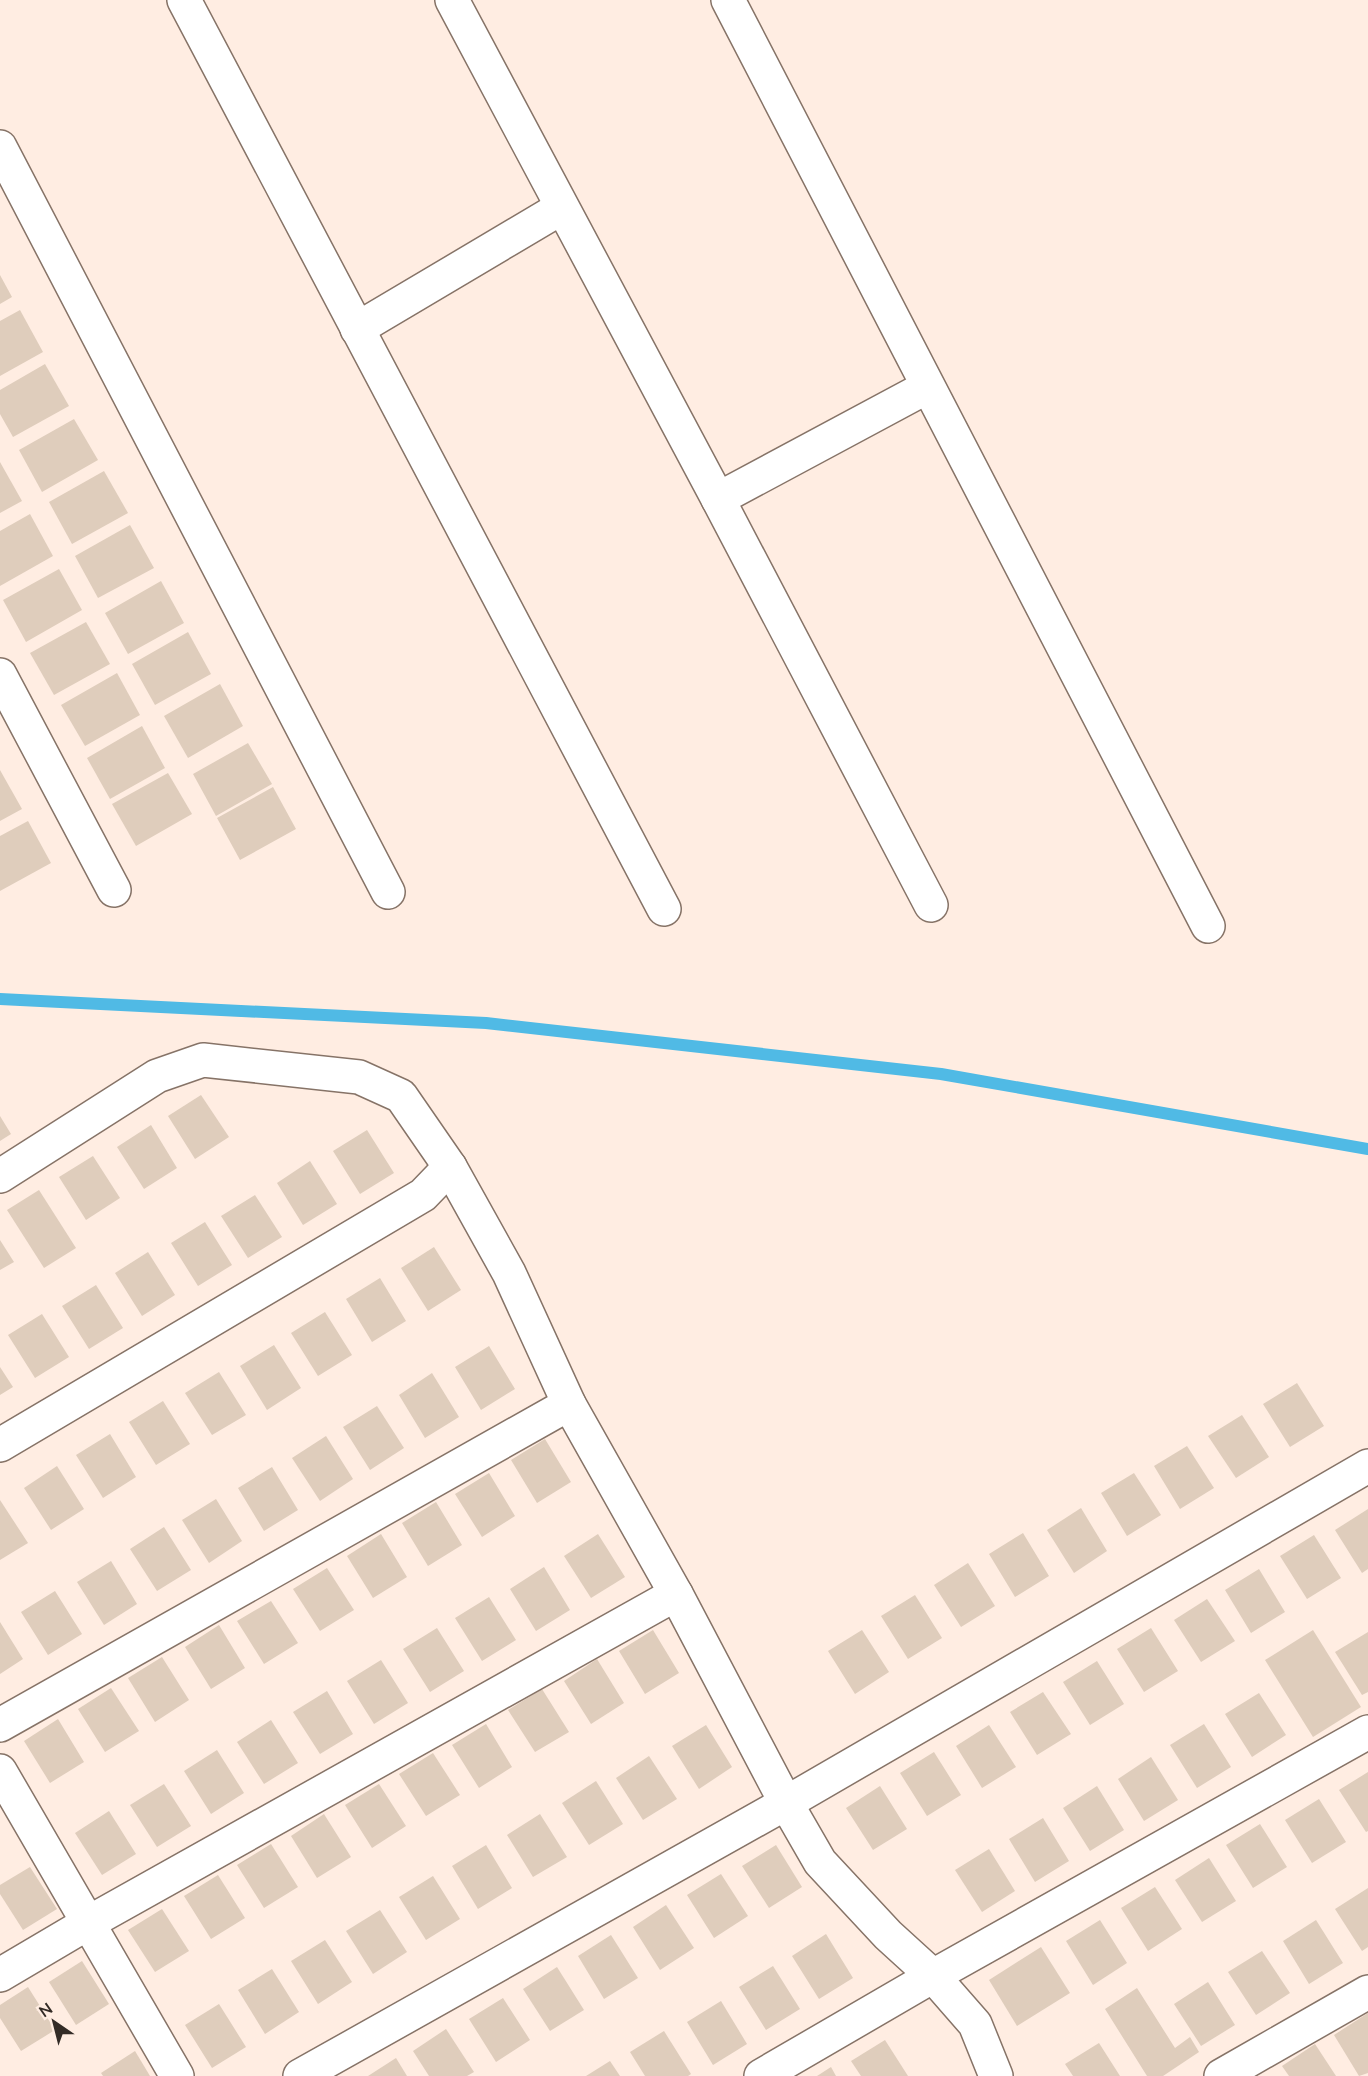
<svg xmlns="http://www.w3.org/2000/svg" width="1368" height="2076" viewBox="0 0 1368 2076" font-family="'Nunito Sans',sans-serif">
<rect width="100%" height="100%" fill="#ffede2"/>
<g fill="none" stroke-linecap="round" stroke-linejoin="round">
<polyline stroke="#50bae5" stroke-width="12" points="0,999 486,1023 941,1074 1368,1149"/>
</g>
<g fill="#dfcdbc">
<polygon points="0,275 12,297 0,304"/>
<polygon points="20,310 43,352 0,376 0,321"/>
<polygon points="45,364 69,406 13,437 0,414 0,390"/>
<polygon points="74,419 98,460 42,492 19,450"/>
<polygon points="0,462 22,501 0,513"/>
<polygon points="104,471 128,513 72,544 49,502"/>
<polygon points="30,514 53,556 0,586 0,531"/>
<polygon points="130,525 154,568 98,598 75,556"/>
<polygon points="59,569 82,610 26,642 3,600"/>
<polygon points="161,581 184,623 128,654 105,613"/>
<polygon points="86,622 110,664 54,695 30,653"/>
<polygon points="188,632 211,674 155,705 132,664"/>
<polygon points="117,673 140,715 85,746 61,705"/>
<polygon points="220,684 243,726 188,758 164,716"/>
<polygon points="142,726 165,768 110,799 87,758"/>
<polygon points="248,743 272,784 216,816 193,774"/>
<polygon points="0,770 22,809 0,821"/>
<polygon points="168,773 192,814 136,846 112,804"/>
<polygon points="273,787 296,829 240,860 217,818"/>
<polygon points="28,821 51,863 0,891 0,836"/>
<polygon points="201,1095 229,1137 195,1159 168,1116"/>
<polygon points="0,1116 11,1134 0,1141"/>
<polygon points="151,1125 177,1168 144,1189 117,1147"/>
<polygon points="367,1130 394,1173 360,1194 333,1151"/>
<polygon points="93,1156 120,1198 86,1220 59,1177"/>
<polygon points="310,1161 337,1204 303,1225 277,1183"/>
<polygon points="39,1190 76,1248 44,1268 7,1210"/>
<polygon points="255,1195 282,1237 248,1258 221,1216"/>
<polygon points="205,1222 232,1265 198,1286 171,1243"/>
<polygon points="0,1240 14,1262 0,1270"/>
<polygon points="434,1247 461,1290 428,1311 401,1268"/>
<polygon points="148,1252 175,1295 142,1316 115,1273"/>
<polygon points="380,1278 406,1321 372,1342 346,1299"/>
<polygon points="96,1285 123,1328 89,1349 62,1306"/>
<polygon points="325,1312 352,1355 318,1376 291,1333"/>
<polygon points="42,1314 69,1357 35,1378 8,1335"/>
<polygon points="274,1345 301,1388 267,1410 240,1366"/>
<polygon points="489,1346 515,1389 481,1410 455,1367"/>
<polygon points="0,1367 13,1387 0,1395"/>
<polygon points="219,1372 246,1415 212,1435 185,1393"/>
<polygon points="432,1373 459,1417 425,1438 399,1395"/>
<polygon points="1297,1383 1324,1426 1290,1447 1263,1404"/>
<polygon points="163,1401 190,1444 156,1465 129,1422"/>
<polygon points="377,1406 404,1448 370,1470 343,1427"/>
<polygon points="1242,1415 1269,1457 1236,1478 1208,1436"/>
<polygon points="110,1434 136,1477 103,1498 76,1455"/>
<polygon points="326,1436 353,1479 320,1501 292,1458"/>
<polygon points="545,1439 571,1482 537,1503 511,1460"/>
<polygon points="1187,1446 1214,1488 1180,1509 1154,1466"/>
<polygon points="57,1466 84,1509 51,1530 24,1488"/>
<polygon points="272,1467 298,1510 264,1531 238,1488"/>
<polygon points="489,1473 515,1516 482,1537 455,1494"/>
<polygon points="1134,1473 1161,1515 1127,1536 1101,1493"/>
<polygon points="216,1499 242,1541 209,1563 182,1520"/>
<polygon points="0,1500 28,1543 0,1560"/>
<polygon points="436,1502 462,1545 428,1566 402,1523"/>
<polygon points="1081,1508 1107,1551 1074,1573 1047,1530"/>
<polygon points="1368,1509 1368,1569 1362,1573 1335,1530"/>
<polygon points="164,1527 191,1570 157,1591 130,1549"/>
<polygon points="1023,1533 1049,1576 1015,1597 989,1554"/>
<polygon points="381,1534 407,1577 373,1598 347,1556"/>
<polygon points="598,1534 625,1577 591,1598 564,1556"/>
<polygon points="1314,1535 1341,1578 1307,1599 1280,1556"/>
<polygon points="111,1561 137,1604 104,1625 77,1582"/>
<polygon points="968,1563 995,1606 961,1627 934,1585"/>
<polygon points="544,1567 570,1610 536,1631 510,1589"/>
<polygon points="327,1568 354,1610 320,1631 293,1589"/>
<polygon points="1259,1569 1285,1612 1251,1633 1225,1590"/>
<polygon points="55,1591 82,1634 48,1655 21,1612"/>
<polygon points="915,1595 942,1638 908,1659 881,1616"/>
<polygon points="489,1597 516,1640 482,1661 455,1618"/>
<polygon points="1207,1599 1235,1641 1201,1662 1174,1620"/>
<polygon points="271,1601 298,1643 264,1664 237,1621"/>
<polygon points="0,1622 23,1659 0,1674"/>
<polygon points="219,1625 245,1668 211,1689 185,1647"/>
<polygon points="437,1628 464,1671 430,1692 403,1649"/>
<polygon points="1151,1628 1178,1671 1144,1692 1117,1649"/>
<polygon points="653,1630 679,1673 645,1694 619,1651"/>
<polygon points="862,1630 889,1672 855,1694 828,1651"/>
<polygon points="1313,1630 1361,1707 1313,1737 1265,1660"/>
<polygon points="1368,1632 1368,1692 1362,1695 1335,1652"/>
<polygon points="162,1657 189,1700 155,1722 128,1678"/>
<polygon points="597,1659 624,1703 591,1724 564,1681"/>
<polygon points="381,1660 408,1703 374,1724 347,1681"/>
<polygon points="1097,1661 1124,1704 1090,1725 1063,1682"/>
<polygon points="111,1688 139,1731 105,1752 78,1709"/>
<polygon points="542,1689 569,1732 535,1752 508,1710"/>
<polygon points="327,1691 353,1734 320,1754 293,1712"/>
<polygon points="1043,1692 1071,1734 1037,1755 1010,1712"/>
<polygon points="1259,1693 1286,1735 1252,1757 1225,1714"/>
<polygon points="58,1719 84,1762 50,1783 24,1741"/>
<polygon points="271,1720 298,1763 264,1784 237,1742"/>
<polygon points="486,1724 512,1767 479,1788 452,1745"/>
<polygon points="1204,1724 1231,1767 1197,1788 1170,1745"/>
<polygon points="706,1725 732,1767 699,1789 672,1746"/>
<polygon points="989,1725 1016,1767 982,1788 956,1746"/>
<polygon points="217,1750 244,1793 211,1814 184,1771"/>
<polygon points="934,1752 961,1795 927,1816 900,1773"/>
<polygon points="433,1753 460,1795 426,1816 399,1774"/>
<polygon points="649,1756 677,1799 643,1820 616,1778"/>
<polygon points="1151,1757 1178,1800 1144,1821 1118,1779"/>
<polygon points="1368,1772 1368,1831 1366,1832 1339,1790"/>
<polygon points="596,1781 623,1824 589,1845 562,1803"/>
<polygon points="164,1784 191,1826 157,1847 130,1805"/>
<polygon points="379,1784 406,1826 372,1848 345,1805"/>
<polygon points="880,1786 907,1829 873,1850 846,1808"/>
<polygon points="1097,1786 1124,1830 1090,1851 1063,1808"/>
<polygon points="1319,1799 1346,1842 1312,1863 1285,1820"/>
<polygon points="109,1811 136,1854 102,1875 75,1833"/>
<polygon points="324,1814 351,1857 317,1878 291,1836"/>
<polygon points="540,1814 567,1857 533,1877 507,1835"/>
<polygon points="1043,1818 1069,1861 1035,1882 1009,1839"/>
<polygon points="1260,1824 1287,1867 1253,1888 1226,1845"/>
<polygon points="271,1844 298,1887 264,1908 237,1865"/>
<polygon points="486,1845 512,1888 478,1909 452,1866"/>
<polygon points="776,1845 802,1887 769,1908 742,1866"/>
<polygon points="989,1849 1015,1891 982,1912 955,1870"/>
<polygon points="1209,1858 1236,1901 1202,1922 1175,1880"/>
<polygon points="30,1867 57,1909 23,1930 0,1894 0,1885"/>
<polygon points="721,1874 748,1916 714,1938 687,1895"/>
<polygon points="218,1875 245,1918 211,1939 184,1896"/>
<polygon points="433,1876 460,1919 426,1940 399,1897"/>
<polygon points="1155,1887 1182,1929 1148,1951 1121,1908"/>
<polygon points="1368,1888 1368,1947 1362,1951 1335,1909"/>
<polygon points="666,1905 694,1948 660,1970 633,1927"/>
<polygon points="162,1909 189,1951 155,1972 128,1930"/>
<polygon points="380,1910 407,1952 373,1974 346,1931"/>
<polygon points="1100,1920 1127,1963 1093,1985 1066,1941"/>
<polygon points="1316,1920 1343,1963 1309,1984 1283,1941"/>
<polygon points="826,1934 853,1978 819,1999 792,1956"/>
<polygon points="611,1935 638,1978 604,1999 578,1956"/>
<polygon points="325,1940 352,1982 318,2004 291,1961"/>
<polygon points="1041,1947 1070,1993 1017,2026 989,1980"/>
<polygon points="1262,1951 1290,1993 1256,2015 1228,1972"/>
<polygon points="82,1961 109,2004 76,2025 49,1982"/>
<polygon points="773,1966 800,2009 766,2030 739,1987"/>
<polygon points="557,1967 584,2010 550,2031 523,1989"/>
<polygon points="272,1969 299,2012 265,2034 238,1990"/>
<polygon points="1208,1982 1235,2025 1201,2046 1174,2004"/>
<polygon points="28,1987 55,2030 21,2051 0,2018 0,2005"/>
<polygon points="1137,1988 1175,2048 1190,2037 1199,2052 1163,2076 1147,2076 1105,2009"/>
<polygon points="503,1998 530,2040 496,2062 469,2019"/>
<polygon points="721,2001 747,2044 713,2065 687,2022"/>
<polygon points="219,2004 246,2047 212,2068 185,2025"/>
<polygon points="1368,2013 1368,2073 1359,2076 1334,2035"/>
<polygon points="446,2029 474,2072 467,2076 429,2076 413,2051"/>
<polygon points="664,2031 691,2074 688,2076 645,2076 630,2052"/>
<polygon points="885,2040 908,2076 861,2076 851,2061"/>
<polygon points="1099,2043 1120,2076 1073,2076 1065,2064"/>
<polygon points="1315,2044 1336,2076 1289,2076 1282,2066"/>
<polygon points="135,2051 150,2076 103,2076 101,2073"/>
<polygon points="396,2058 407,2076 368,2076"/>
<polygon points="610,2061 620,2076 586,2076"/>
<polygon points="831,2067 836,2076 817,2076"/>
</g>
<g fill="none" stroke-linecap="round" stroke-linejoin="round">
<defs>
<g id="street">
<polyline points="184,0 664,909"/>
<polyline points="452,0 718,499 931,905"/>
<polyline points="728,0 1208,926"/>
<polyline points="0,147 388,892"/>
<polyline points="357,329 561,208"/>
<polyline points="718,499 927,387"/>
<polyline points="0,675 114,890"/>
<polyline points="0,1176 157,1076 203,1060 359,1077 401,1096 450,1167 509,1273 569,1404 676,1594 786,1803 820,1862 888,1935 933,1976 975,2024 996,2076"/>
<polyline points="0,1445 423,1195 450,1167"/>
<polyline points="0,1725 569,1404"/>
<polyline points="0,1771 177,2076"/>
<polyline points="0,1975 88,1923 676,1594"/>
<polyline points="300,2076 786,1803 1368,1466"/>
<polyline points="761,2076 933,1976 1368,1732"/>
<polyline points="1221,2076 1368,1992"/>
</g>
</defs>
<use href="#street" stroke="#867367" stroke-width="36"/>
<use href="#street" stroke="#fff" stroke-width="33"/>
</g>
<g transform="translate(54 2022) rotate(325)" stroke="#ffede2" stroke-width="4.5" paint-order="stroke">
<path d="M0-4.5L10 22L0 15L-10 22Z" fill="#332b26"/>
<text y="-9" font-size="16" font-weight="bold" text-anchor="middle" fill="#332b26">N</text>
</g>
</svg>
